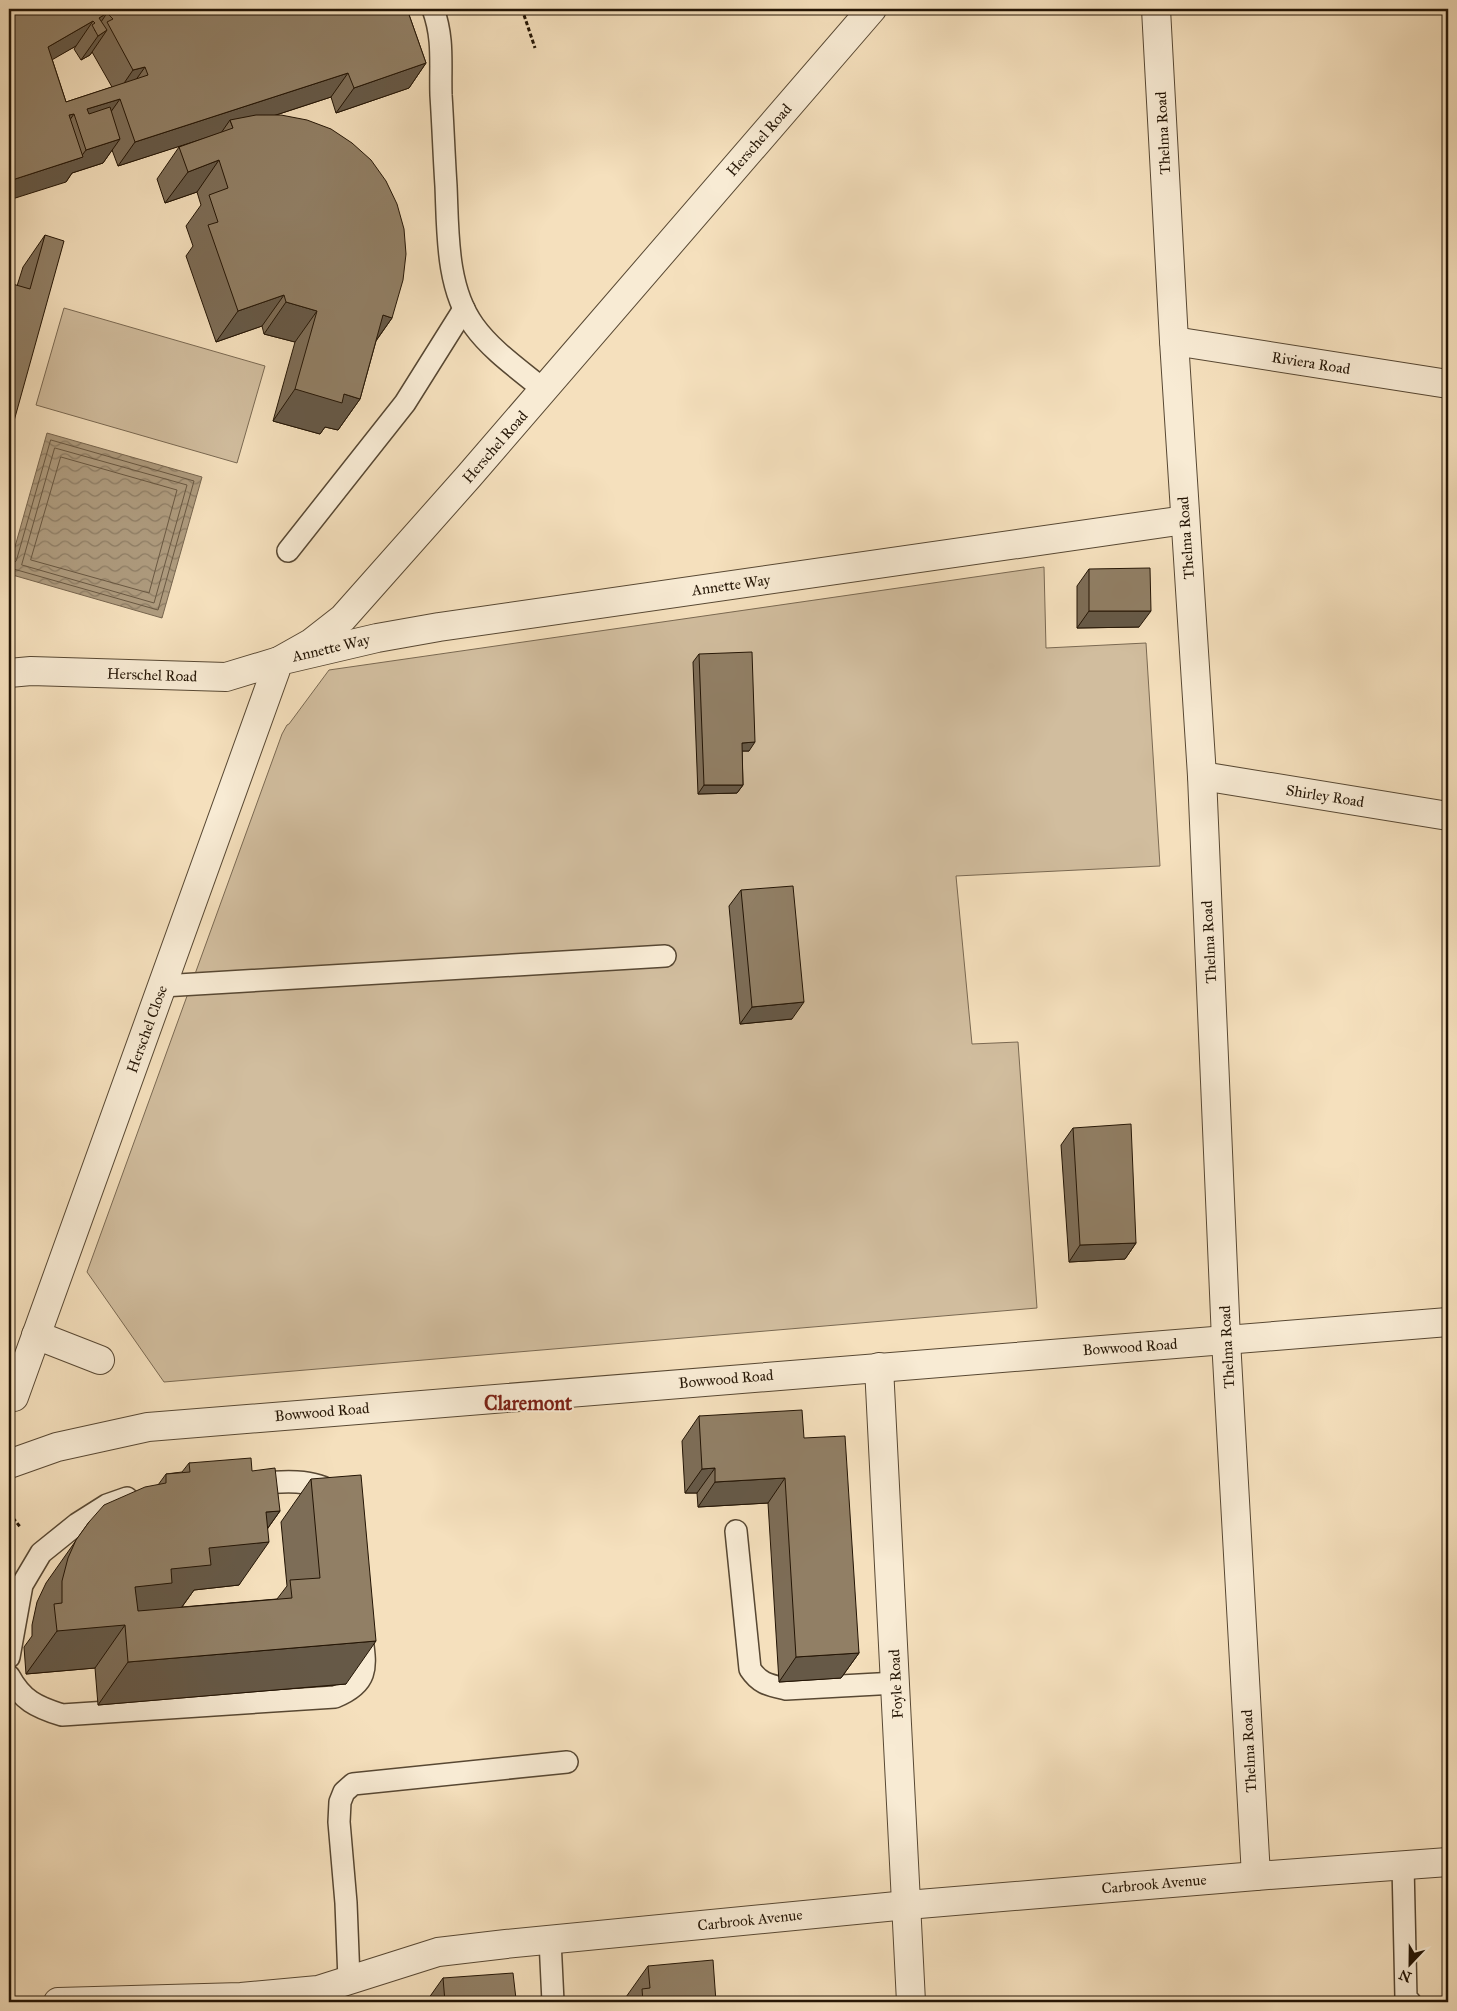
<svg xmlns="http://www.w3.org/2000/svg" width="1457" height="2011" viewBox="0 0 1457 2011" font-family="'IM FELL Great Primer',serif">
<defs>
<pattern id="water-waves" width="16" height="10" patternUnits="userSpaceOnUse" patternTransform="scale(1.25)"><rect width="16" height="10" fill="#ae9b7e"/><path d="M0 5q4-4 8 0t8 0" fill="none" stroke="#8d7d65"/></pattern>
</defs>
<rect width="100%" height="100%" fill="#f5e0bd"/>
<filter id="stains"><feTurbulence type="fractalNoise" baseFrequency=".004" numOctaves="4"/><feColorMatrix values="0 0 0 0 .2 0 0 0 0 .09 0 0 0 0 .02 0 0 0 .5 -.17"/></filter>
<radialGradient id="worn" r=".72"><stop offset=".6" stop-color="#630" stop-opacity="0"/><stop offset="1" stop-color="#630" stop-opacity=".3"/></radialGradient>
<g fill="#d1bd9e" stroke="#7a6952">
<polygon points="64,308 265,366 237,463 36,405"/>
<polygon points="1044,567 1046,648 1146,643 1160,866 956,876 972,1044 1018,1042 1037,1308 164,1382 87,1272 282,734 287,725 289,724 329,670"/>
</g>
<polygon fill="url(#water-waves)" stroke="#77654e" points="47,433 202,477 162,618 9,574 9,568"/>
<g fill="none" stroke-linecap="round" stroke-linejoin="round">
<g stroke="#695842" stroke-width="1">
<polygon points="51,440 194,481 158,610 10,568 10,566 16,561"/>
<polygon points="55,448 187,485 154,603 22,565"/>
<polygon points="61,457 177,490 149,593 31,560"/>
</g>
<defs>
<g id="service">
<path d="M433 9C444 39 440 64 441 95 443 125 444 156 446 186 448 231 446 288 474 326 492 351 520 370 544 390"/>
<polyline points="288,551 405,403 464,309"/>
<polyline points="162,986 665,956"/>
<path d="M249 1484C274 1482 313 1477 333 1493"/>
<path d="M736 1531 750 1669C760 1684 769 1685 786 1689L896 1683"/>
<polyline points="9,1657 22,1585 41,1553 77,1524 107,1505 127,1498"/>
<path d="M9 1676C22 1700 36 1707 62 1715L335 1697C372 1682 365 1664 361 1630"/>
<polyline points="1403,1865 1406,1998 1410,2002"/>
<polyline points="550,1940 553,2002"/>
<polyline points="349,1980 346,1903 339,1822 340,1802 344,1792 353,1784 567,1762"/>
</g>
<g id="minor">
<polyline points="1156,9 1174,341 1202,776 1226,1340 1256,1876"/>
<polyline points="1174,341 1448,384"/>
<polyline points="1202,776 1448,816"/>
<polyline points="36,1335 100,1360"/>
<polyline points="879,1367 911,2002"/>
<polyline points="14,1397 279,661 377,638 439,627 1185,520"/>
<polyline points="58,2002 241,1997 318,1990 438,1952 506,1944 907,1905 1256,1876 1448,1862"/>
</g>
<g id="tertiary">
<polyline points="9,673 31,671 226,677 279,661 311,643 343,618 469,476 872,9"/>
<polyline points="9,1464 57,1447 148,1427 1448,1322"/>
</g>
</defs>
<use href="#service" stroke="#584833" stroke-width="24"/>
<use href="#minor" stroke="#584833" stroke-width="30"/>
<use href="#tertiary" stroke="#584833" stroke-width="30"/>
<g stroke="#241505" stroke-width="3" stroke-dasharray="4 2.5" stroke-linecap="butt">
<polyline points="522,9 535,48"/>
<polyline points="9,1513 21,1528"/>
</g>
<use href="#service" stroke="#f8ebd4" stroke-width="21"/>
<use href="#minor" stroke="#f8ebd4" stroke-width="28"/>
<use href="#tertiary" stroke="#f8ebd4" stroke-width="28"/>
</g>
<g fill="#7d6d57" stroke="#241505" fill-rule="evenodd">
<path d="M9 9H407L426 63 409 88 336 113 331 97 276 115 392 318 376 341 360 399 338 430 325 427 320 434 273 421 295 342 264 334 262 326 216 342 186 256 193 246 186 226 201 205 197 192 165 203 157 179 179 147 204 138 118 166 112 150 103 163 72 173 66 182ZM76 46 74 49 81 60 90 55 92 52 112 87 66 102 52 59Z"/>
<polygon points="45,235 9,439 17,286 23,267"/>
<polygon points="1089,569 1139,627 1077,628 1077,586"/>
<polygon points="699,654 749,751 742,751 743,785 737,793 698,794 693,662"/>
<polygon points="741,890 792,1019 740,1024 729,906"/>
<polygon points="1073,1128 1136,1243 1125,1259 1069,1262 1061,1145"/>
<polygon points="699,1416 804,1438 859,1653 841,1678 779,1682 768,1503 698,1507 697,1493 685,1493 682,1441"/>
<polygon points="189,1463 252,1471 280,1511 268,1528 239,1585 194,1590 182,1607 277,1599 287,1586 281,1522 311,1479 346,1684 98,1705 95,1668 26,1674 24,1647 32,1636 32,1625 37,1602 46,1583 89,1522 158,1485 166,1474 182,1472"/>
<polygon points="648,1966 716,2002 626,2002 626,1997"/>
<polygon points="443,1978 516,1999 523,2002 426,2002"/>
</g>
<g fill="#665947" stroke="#241505">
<polygon points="107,13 95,31 99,18"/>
<polygon points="93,21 76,46 31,72 48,47"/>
<polygon points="107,30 90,55 81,60 98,36"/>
<polygon points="426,63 409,88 336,113 354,88"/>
<polygon points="145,67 128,91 116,95 133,70"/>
<polygon points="348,73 331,97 233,129 233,128 230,120 221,133 118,166 135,142"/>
<polygon points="120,99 103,123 80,131 87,109"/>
<polygon points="74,114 57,138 69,115"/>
<polygon points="120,139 103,163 72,173 66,182 9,200 9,181 80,158 86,150"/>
<polygon points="219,160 197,192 165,203 188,172"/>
<polygon points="284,295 262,326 216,342 238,311"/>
<polygon points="286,302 317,311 295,342 264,334"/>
<polygon points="383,315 392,318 370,349"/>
<polygon points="295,389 344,394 360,399 338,430 325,427 320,434 273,421"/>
<polygon points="1089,611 1151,611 1139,627 1077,628"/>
<polygon points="755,742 749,751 736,751 742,743"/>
<polygon points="704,785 743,785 737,793 698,794"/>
<polygon points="804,1002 792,1019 740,1024 752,1007"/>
<polygon points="1136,1243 1125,1259 1069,1262 1080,1245"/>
<polygon points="715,1468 697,1493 685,1493 702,1469"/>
<polygon points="785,1478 768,1503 698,1507 715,1482"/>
<polygon points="280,1511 257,1543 269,1542 239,1585 194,1590 181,1608 125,1625 95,1668 26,1674 57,1631 135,1587 171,1569 209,1548 266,1512"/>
<polygon points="376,1641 346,1684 98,1705 128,1662"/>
<polygon points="859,1653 841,1678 779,1682 796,1657"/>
</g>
<g fill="#917f65" stroke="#241505" fill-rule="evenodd">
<path d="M9 9H407L426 63 354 88 348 73 135 142 120 99 87 109 89 114 110 107 120 139 86 150 74 114 69 115 83 157 9 181ZM107 13 113 19 107 22 133 70 145 67 148 75 66 102 48 47 93 21 95 23 92 25 98 36 107 30 99 18Z"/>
<polygon points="256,115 281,115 307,120 331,129 352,143 371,160 386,181 397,204 404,229 406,254 403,280 392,318 383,315 360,399 344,394 342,403 295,389 317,311 286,302 284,295 238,311 208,225 218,222 209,195 228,188 219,160 188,172 179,147 233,128 230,120"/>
<polygon points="45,235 64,241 9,439 9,283 30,289"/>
<polygon points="1150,568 1151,611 1089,611 1089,569"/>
<polygon points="752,652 755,742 742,743 743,785 704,785 699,654"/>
<polygon points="793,886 804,1002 752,1007 741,890"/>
<polygon points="1131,1124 1136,1243 1080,1245 1073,1128"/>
<polygon points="802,1410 804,1438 845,1436 859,1653 796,1657 785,1478 715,1482 715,1468 702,1469 699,1416"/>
<polygon points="251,1458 252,1471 275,1468 280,1511 266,1512 269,1542 209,1548 211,1565 171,1569 172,1583 135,1587 138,1611 292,1598 290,1580 320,1578 311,1479 361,1475 376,1641 128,1662 125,1625 57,1631 54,1604 62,1603 62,1581 68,1558 76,1540 89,1522 104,1505 145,1487 166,1483 166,1474 190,1472 189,1463"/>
<polygon points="713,1960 716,2002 643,2002 642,1989 650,1988 648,1966"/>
<polygon points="513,1973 516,1999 522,1999 523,2002 445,2002 443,1978"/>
</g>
<g text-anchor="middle" stroke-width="4" stroke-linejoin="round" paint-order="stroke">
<g font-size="15" fill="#241505" stroke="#f8ebd4">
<text transform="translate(1163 133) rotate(-93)" y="5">Thelma Road</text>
<text transform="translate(759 140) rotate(-49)" y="5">Herschel Road</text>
<text transform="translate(1311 363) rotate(9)" y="5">Riviera Road</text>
<text transform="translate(495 447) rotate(-49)" y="5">Herschel Road</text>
<text transform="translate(1186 538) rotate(-94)" y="5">Thelma Road</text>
<text transform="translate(731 585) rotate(-8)" y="5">Annette Way</text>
<text transform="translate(331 648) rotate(-13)" y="5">Annette Way</text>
<text transform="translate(152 675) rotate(2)" y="5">Herschel Road</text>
<text transform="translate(1325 796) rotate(9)" y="5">Shirley Road</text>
<text transform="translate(1209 942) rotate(-93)" y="5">Thelma Road</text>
<text transform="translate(147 1029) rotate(-70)" y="5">Herschel Close</text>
<text transform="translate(1130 1347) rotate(-4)" y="5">Bowwood Road</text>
<text transform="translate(1227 1347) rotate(-93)" y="5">Thelma Road</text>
<text transform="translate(726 1379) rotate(-5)" y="5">Bowwood Road</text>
<text transform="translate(322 1412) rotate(-5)" y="5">Bowwood Road</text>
<text transform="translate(896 1684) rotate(-93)" y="5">Foyle Road</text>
<text transform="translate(1249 1751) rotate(-93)" y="5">Thelma Road</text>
<text transform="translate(1154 1884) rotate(-5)" y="5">Carbrook Avenue</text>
<text transform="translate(750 1920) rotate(-6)" y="5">Carbrook Avenue</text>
</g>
<g font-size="20" font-weight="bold" fill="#7a1f14" stroke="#f8ebd4">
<text x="528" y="1410">Claremont</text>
</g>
</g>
<rect width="1457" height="2011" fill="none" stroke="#f5e0bd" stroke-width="30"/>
<rect x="10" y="10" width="1437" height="1991" fill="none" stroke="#241505" stroke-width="2.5"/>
<rect x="15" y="15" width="1427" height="1981" fill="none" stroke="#241505"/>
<g transform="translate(1410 1964) rotate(202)" stroke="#f8ebd4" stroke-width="4" paint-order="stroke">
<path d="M0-4L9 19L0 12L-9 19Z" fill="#241505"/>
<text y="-8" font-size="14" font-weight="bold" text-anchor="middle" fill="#241505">N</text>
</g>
<rect width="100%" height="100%" filter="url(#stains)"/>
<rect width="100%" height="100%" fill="url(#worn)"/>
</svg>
